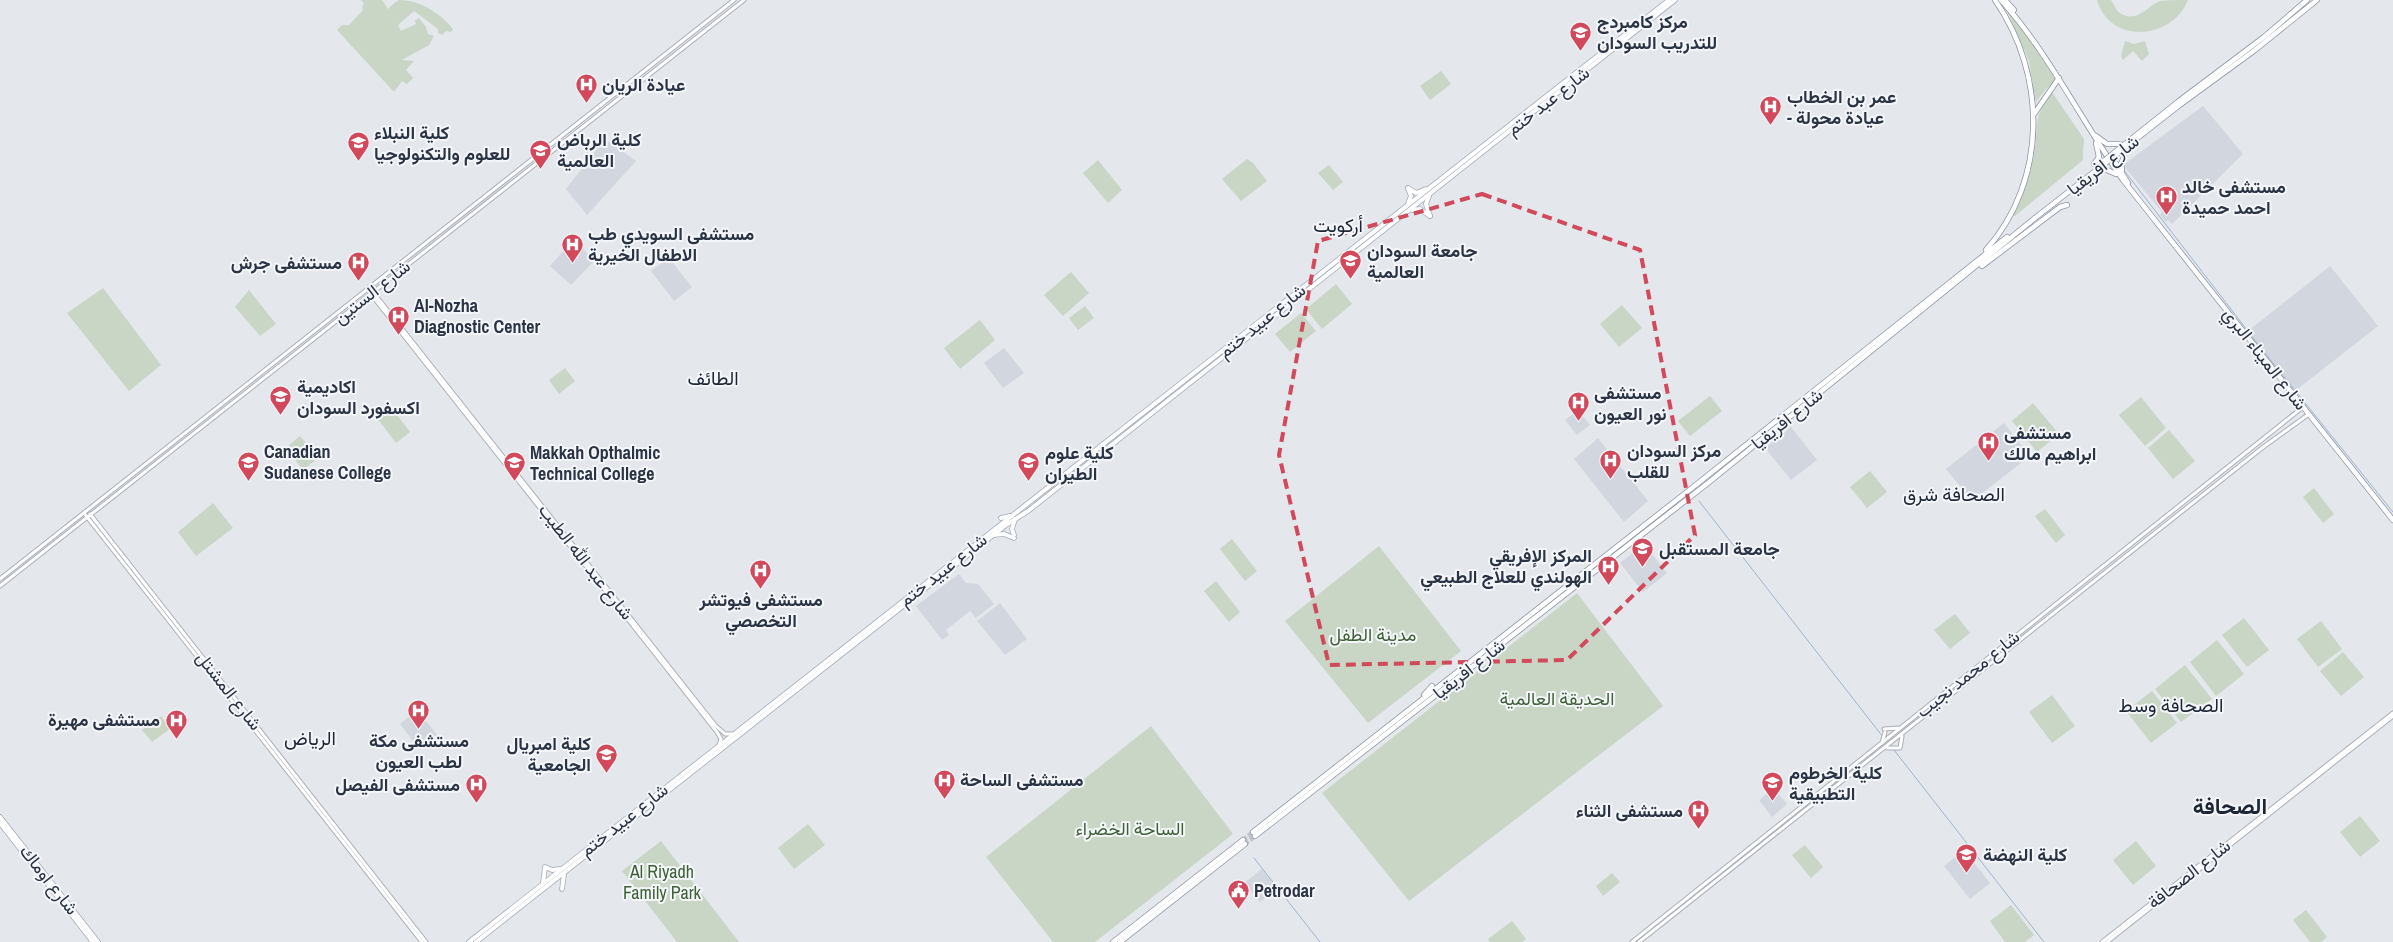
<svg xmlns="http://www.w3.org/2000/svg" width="2393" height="942" viewBox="0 0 2393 942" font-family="'Archivo Narrow',Vazirmatn,sans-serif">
<rect width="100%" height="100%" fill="#e4e7ec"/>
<g fill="#d2d6de">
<polygon points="2203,106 2243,154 2172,224 2168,220 2166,222 2160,215 2162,212 2123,165"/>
<polygon points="605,139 636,161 587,215 566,189"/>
<polygon points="573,240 595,260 571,285 550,266"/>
<polygon points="669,258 692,287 674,301 651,271"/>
<polygon points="2330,266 2378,326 2295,391 2248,331"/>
<polygon points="1004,348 1024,373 1003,388 984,363"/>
<polygon points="1578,410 1590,425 1577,435 1565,420"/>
<polygon points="2004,423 2030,456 1972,501 1946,469"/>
<polygon points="1791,427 1817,460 1791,480 1765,448"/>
<polygon points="1598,438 1648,501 1624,522 1574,459"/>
<polygon points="1644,544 1667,573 1643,592 1620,563"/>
<polygon points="959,574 966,583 978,584 994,604 976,618 970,611 946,630 949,635 942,640 916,606"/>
<polygon points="1000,603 1027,639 1005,655 977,621"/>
<polygon points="417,710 438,736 420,750 400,724"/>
<polygon points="1774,788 1787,804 1772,817 1759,800"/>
<polygon points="1964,850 1990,883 1970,899 1944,866"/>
<polygon points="1262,869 1277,889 1260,902 1244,883"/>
</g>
<g fill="#c9d6c5">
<path d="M361 0H382L388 9C391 6 396 1 400 0 421 0 442 15 453 29L451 32 446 31 442 35 438 33V29L414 11 398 25 401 31 416 24 415 20 419 18 426 27 428 34 434 36 429 45 402 60 414 61 406 70 413 78 407 84 402 81 394 92 337 30 342 25H349L363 10 362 6 364 4Z"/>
<path d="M2097 0H2111L2118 12C2137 25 2145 7 2160 1 2167 0 2180 0 2188 0 2172 40 2110 45 2097 0Z"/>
<polygon points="2007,11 2032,41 2056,80 2045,90 2036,102 2029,61"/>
<polygon points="2125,41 2134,44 2145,41 2149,54 2142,61 2133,51 2123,60 2121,56"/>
<polygon points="1441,71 1451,84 1430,100 1420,86"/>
<path d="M2052 92 2084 139C2084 147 2082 152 2083 160L2015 216 2013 215C2023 196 2030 176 2034 155 2039 127 2032 117 2052 92Z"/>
<polygon points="1247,159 1253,163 1267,181 1241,201 1222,179"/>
<polygon points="1098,160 1122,190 1108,203 1083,173"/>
<polygon points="1329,165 1343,182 1333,190 1318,173"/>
<polygon points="1071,272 1089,293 1063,316 1044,295"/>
<polygon points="1336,284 1352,304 1322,329 1306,309"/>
<polygon points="103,288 161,365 129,391 67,313"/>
<polygon points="249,290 276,324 260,336 235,307"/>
<polygon points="1622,305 1642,328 1619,347 1600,324"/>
<polygon points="1085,306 1094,318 1078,330 1069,318"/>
<polygon points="1301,313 1316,331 1290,352 1275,334"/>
<polygon points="980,320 995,340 960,369 944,348"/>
<polygon points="565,368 575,381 559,394 549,380"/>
<polygon points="1710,396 1722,411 1690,436 1678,421"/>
<polygon points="2141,397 2166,428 2145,446 2119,415"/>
<polygon points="2033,403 2059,434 2037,452 2012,421"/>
<polygon points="391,407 410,432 396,443 377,418"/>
<polygon points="2169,430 2195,461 2173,479 2148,448"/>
<polygon points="300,436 318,458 303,470 286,448"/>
<polygon points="1870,471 1887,492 1867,508 1850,487"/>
<polygon points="2314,488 2334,514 2323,523 2303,497"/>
<polygon points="213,503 233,528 196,556 178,532"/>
<polygon points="2045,509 2065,535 2056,543 2035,516"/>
<polygon points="1232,539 1257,571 1245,581 1220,549"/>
<polygon points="1379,546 1461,651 1368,723 1285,621"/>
<polygon points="1216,581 1240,612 1229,622 1204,591"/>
<polygon points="1577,593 1663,706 1409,901 1322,793"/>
<polygon points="1955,614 1970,633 1950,649 1934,630"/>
<polygon points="2244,618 2269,650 2247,667 2222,635"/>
<polygon points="2321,621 2342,649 2318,667 2297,639"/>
<polygon points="2217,640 2244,674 2216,696 2190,662"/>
<polygon points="2343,652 2364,677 2341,696 2320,671"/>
<polygon points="2185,665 2212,699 2181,722 2155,689"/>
<polygon points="2152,691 2177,723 2151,743 2126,711"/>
<polygon points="2052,695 2075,726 2052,743 2029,712"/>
<polygon points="161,716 170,729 152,742 142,730"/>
<polygon points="1151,726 1233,834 1095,942 1053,942 986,857"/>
<polygon points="2360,816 2380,841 2360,857 2340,832"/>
<polygon points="808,824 825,845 794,869 778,848"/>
<polygon points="661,841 739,942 677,942 622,871"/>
<polygon points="2136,841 2156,866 2133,885 2113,860"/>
<polygon points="1805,845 1823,867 1811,878 1792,855"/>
<polygon points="1612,873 1620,882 1603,896 1596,886"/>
<polygon points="2011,905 2034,935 2025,942 2005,942 1990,921"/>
<polygon points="2306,910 2327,937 2321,942 2310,942 2293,920"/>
<polygon points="1512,921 1526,939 1522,942 1490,942 1488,939"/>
</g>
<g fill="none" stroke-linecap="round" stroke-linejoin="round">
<g stroke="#9fb4cc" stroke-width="1">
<polyline points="2123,169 2264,352 2393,512"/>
<polyline points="1699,501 1883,737"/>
<polyline points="1894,750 2044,942"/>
<polyline points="1254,858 1320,942"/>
</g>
<g stroke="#bfc3cb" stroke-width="4.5" stroke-dasharray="4.5 2" stroke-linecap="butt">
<polyline points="1243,840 1253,832"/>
<polyline points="1245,844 1255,836"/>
</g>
<defs>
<g id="secondary">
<polyline points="369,287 715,725 725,734 733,734"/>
<polyline points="367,289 717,732 721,739 719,745"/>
<polyline points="84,513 422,942"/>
<polyline points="90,514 426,942"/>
<polyline points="0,579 734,0"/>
<polyline points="0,586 744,0"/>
<polyline points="1884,729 1900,728"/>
<polyline points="1882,743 1885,732"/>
<polyline points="1887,748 1898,748"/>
<polyline points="1900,748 1902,736"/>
<polyline points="1632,942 2303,407"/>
<polyline points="1639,942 2262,448 2309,414"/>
<polyline points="2102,942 2393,713"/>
<polyline points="2107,942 2393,716"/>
</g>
<g id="primary">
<polyline points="1408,188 1416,193 1426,189"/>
<polyline points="1408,188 1411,196 1408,204"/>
<polyline points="1429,196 1426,204 1430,216"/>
<polyline points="1412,210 1420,209 1430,216"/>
<polyline points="1001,518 1010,516"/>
<polyline points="993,535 1004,534 1014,538"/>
<polyline points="1014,535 1012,529 1015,519"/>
<polyline points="0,817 98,942"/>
<polyline points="0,823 93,942"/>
<polyline points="543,883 545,867 552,870 560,869"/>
<polyline points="562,889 564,874"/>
<polyline points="469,942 1669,0"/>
<polyline points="476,942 1006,525 1028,511 1675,0"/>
</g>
<g id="trunk">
<path d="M2001 0C2050 55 2081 120 2123 180L2393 520"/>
<polyline points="2005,0 2014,10"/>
<polyline points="2179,101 2264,37 2307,0"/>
<polyline points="2181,104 2255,50 2317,0"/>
<polyline points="2034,114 2059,78"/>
<polyline points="2096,136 2107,144 2120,144"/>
<polyline points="2111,156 2128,183"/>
<polyline points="2094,164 2099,157 2096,143"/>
<polyline points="2107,170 2116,174"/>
<polyline points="2122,170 2121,164 2124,157"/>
<path d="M1986 250C2048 180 2047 75 1995 0"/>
<polyline points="1982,266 2060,207 2067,205"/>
<polyline points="1424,695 1432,686"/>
<polyline points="1253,832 1692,488 2007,237"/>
<polyline points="1255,836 1708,483 2035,218"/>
<polyline points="1113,942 1243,840"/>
<polyline points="1120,942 1245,844"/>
</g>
</defs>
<use href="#secondary" stroke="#a9aeb7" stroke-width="5"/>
<use href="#primary" stroke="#a3abb8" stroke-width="5.5"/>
<use href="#trunk" stroke="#8b94a3" stroke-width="6"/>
<use href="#secondary" stroke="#fff" stroke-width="3"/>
<use href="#primary" stroke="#fff" stroke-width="4"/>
<use href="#trunk" stroke="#fff" stroke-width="4.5"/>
<defs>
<g id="trunk-bridge">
<polyline points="2100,164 2179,101"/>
<polyline points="2035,218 2181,104"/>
</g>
</defs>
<use href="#trunk-bridge" stroke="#8b94a3" stroke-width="6" stroke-linecap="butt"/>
<use href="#trunk-bridge" stroke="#fff" stroke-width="4.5"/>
</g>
<path fill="none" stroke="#d1495b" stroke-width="4" stroke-dasharray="10 6" stroke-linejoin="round" d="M1482 194 1640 250 1695 535 1567 660 1329 665 1279 455 1318 241Z"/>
<defs>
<symbol id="university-pin" viewBox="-11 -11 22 30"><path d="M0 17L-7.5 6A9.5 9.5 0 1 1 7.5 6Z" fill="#d1495b" stroke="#f4f6f9"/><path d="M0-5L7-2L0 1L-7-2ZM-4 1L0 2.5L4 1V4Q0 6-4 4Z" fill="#fff"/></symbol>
<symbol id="hospital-pin" viewBox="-11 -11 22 30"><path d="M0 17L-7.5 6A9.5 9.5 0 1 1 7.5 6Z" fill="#d1495b" stroke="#f4f6f9"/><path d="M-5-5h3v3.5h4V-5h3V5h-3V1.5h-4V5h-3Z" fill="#fff"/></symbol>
<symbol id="civic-pin" viewBox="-11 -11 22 30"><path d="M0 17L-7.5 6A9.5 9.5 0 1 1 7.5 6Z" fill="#d1495b" stroke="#f4f6f9"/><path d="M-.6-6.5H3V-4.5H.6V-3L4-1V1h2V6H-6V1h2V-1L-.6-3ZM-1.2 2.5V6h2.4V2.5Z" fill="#fff"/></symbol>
</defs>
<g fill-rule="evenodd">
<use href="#university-pin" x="1568" y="20" width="25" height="34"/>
<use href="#hospital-pin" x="574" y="72" width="25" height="34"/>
<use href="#hospital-pin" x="1758" y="94" width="25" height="34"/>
<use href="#university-pin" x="346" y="130" width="25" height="34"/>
<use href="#university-pin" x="528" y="138" width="25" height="34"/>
<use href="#hospital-pin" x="2154" y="184" width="25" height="34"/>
<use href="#hospital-pin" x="560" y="232" width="25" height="34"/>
<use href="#university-pin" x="1338" y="248" width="25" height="34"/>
<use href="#hospital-pin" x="346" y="250" width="25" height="34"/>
<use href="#hospital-pin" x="386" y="304" width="25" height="34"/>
<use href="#university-pin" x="268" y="384" width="25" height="34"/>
<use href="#hospital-pin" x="1566" y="390" width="25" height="34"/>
<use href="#hospital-pin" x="1976" y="430" width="25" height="34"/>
<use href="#hospital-pin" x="1598" y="448" width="25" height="34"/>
<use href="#university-pin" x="236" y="450" width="25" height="34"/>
<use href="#university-pin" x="502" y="450" width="25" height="34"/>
<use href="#university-pin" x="1016" y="450" width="25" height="34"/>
<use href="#university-pin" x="1630" y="536" width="25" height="34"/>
<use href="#hospital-pin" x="1596" y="554" width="25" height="34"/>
<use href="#hospital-pin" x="748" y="558" width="25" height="34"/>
<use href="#hospital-pin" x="406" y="698" width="25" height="34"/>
<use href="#hospital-pin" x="164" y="708" width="25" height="34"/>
<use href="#university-pin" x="594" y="742" width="25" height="34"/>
<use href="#hospital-pin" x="932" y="768" width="25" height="34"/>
<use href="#university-pin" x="1760" y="770" width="25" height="34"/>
<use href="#hospital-pin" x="464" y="772" width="25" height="34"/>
<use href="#hospital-pin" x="1686" y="798" width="25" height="34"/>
<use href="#university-pin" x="1954" y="842" width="25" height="34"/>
<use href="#civic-pin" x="1226" y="878" width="25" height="34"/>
</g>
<g text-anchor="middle" stroke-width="4" stroke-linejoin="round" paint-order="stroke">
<g font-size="18" font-weight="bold" fill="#2b3445" stroke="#f4f6f9" text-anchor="start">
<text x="1597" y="28">مركز كامبردج<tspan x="1597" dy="21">للتدريب السودان</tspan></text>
<text x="602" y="91">عيادة الريان</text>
<text x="1787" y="103">عمر بن الخطاب<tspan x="1787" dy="21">- عيادة محولة</tspan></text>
<text x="374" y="139">كلية النبلاء<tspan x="374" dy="21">للعلوم والتكنولوجيا</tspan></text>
<text x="557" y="146">كلية الرباض<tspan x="557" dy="21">العالمية</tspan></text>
<text x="2182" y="193">مستشفى خالد<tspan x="2182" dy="21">احمد حميدة</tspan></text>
<text x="588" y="240">مستشفى السويدي طب<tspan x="588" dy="21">الاطفال الخيرية</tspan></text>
<text x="1367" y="257">جامعة السودان<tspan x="1367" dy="21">العالمية</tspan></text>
<text x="342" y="269" text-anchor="end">مستشفى جرش</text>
<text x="414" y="312">Al-Nozha<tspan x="414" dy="21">Diagnostic Center</tspan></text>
<text x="297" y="393">اكاديمية<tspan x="297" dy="21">اكسفورد السودان</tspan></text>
<text x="1594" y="399">مستشفى<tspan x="1594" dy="21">نور العيون</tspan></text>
<text x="2004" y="439">مستشفى<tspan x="2004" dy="21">ابراهيم مالك</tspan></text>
<text x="1627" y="457">مركز السودان<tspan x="1627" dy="21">للقلب</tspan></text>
<text x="264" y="458">Canadian<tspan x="264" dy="21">Sudanese College</tspan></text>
<text x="530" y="459">Makkah Opthalmic<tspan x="530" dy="21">Technical College</tspan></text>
<text x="1045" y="459">كلية علوم<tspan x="1045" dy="21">الطيران</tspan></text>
<text x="1659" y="555">جامعة المستقبل</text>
<text x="1592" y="562" text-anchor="end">المركز الإفريقي<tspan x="1592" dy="21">الهولندي للعلاج الطبيعي</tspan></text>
<text x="761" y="606" text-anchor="middle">مستشفى فيوتشر<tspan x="761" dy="21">التخصصي</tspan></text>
<text x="160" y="726" text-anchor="end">مستشفى مهيرة</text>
<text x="419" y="747" text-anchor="middle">مستشفى مكة<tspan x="419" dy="21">لطب العيون</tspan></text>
<text x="591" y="750" text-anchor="end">كلية امبريال<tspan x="591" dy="21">الجامعية</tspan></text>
<text x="1789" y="779">كلية الخرطوم<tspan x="1789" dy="21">التطبيقية</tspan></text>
<text x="960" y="786">مستشفى الساحة</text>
<text x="460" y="791" text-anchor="end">مستشفى الفيصل</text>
<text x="1683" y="817" text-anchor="end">مستشفى الثناء</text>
<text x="1983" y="861">كلية النهضة</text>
<text x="1254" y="897">Petrodar</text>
</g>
<g font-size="18" fill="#2b3445" stroke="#f4f6f9">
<text transform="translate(1548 101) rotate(-38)" y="6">شارع عبد ختم</text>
<text transform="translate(2103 165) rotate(-38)" y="6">شارع افريقيا</text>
<text transform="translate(372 292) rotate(-38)" y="6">شارع الستين</text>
<text transform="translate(1262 321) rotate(-39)" y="6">شارع عبيد ختم</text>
<text transform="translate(2265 359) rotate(52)" y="6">شارع الميناء البري</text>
<text transform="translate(1787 419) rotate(-39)" y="6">شارع افريقيا</text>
<text transform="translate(586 562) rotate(52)" y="6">شارع عبد الله الطيب</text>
<text transform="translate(943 570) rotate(-38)" y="6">شارع عبيد ختم</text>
<text transform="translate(1469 669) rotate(-38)" y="6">شارع افريقيا</text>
<text transform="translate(1968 674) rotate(-39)" y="6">شارع محمد نجيب</text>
<text transform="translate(229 691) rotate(52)" y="6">شارع المشتل</text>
<text transform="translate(624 820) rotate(-38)" y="6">شارع عبيد ختم</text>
<text transform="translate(2189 874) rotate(-38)" y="6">شارع الصحافة</text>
<text transform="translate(49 880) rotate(52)" y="6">شارع اوماك</text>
</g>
<g font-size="18" fill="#3f6138" stroke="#f4f6f9">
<text x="1373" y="641">مدينة الطفل</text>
<text x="1557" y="705">الحديقة العالمية</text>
<text x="1130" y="835">الساحة الخضراء</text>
<text x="662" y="878">Al Riyadh<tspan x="662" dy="21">Family Park</tspan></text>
</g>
<g font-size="19" fill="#1d2536" stroke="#f4f6f9">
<text x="1338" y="232">أركويت</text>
<text x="713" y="385">الطائف</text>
<text x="1954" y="501">الصحافة شرق</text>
<text x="2171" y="712">الصحافة وسط</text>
<text x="310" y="745">الرياض</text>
</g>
<g font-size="22" font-weight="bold" fill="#1d2536" stroke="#f4f6f9">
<text x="2230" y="814">الصحافة</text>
</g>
</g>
</svg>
